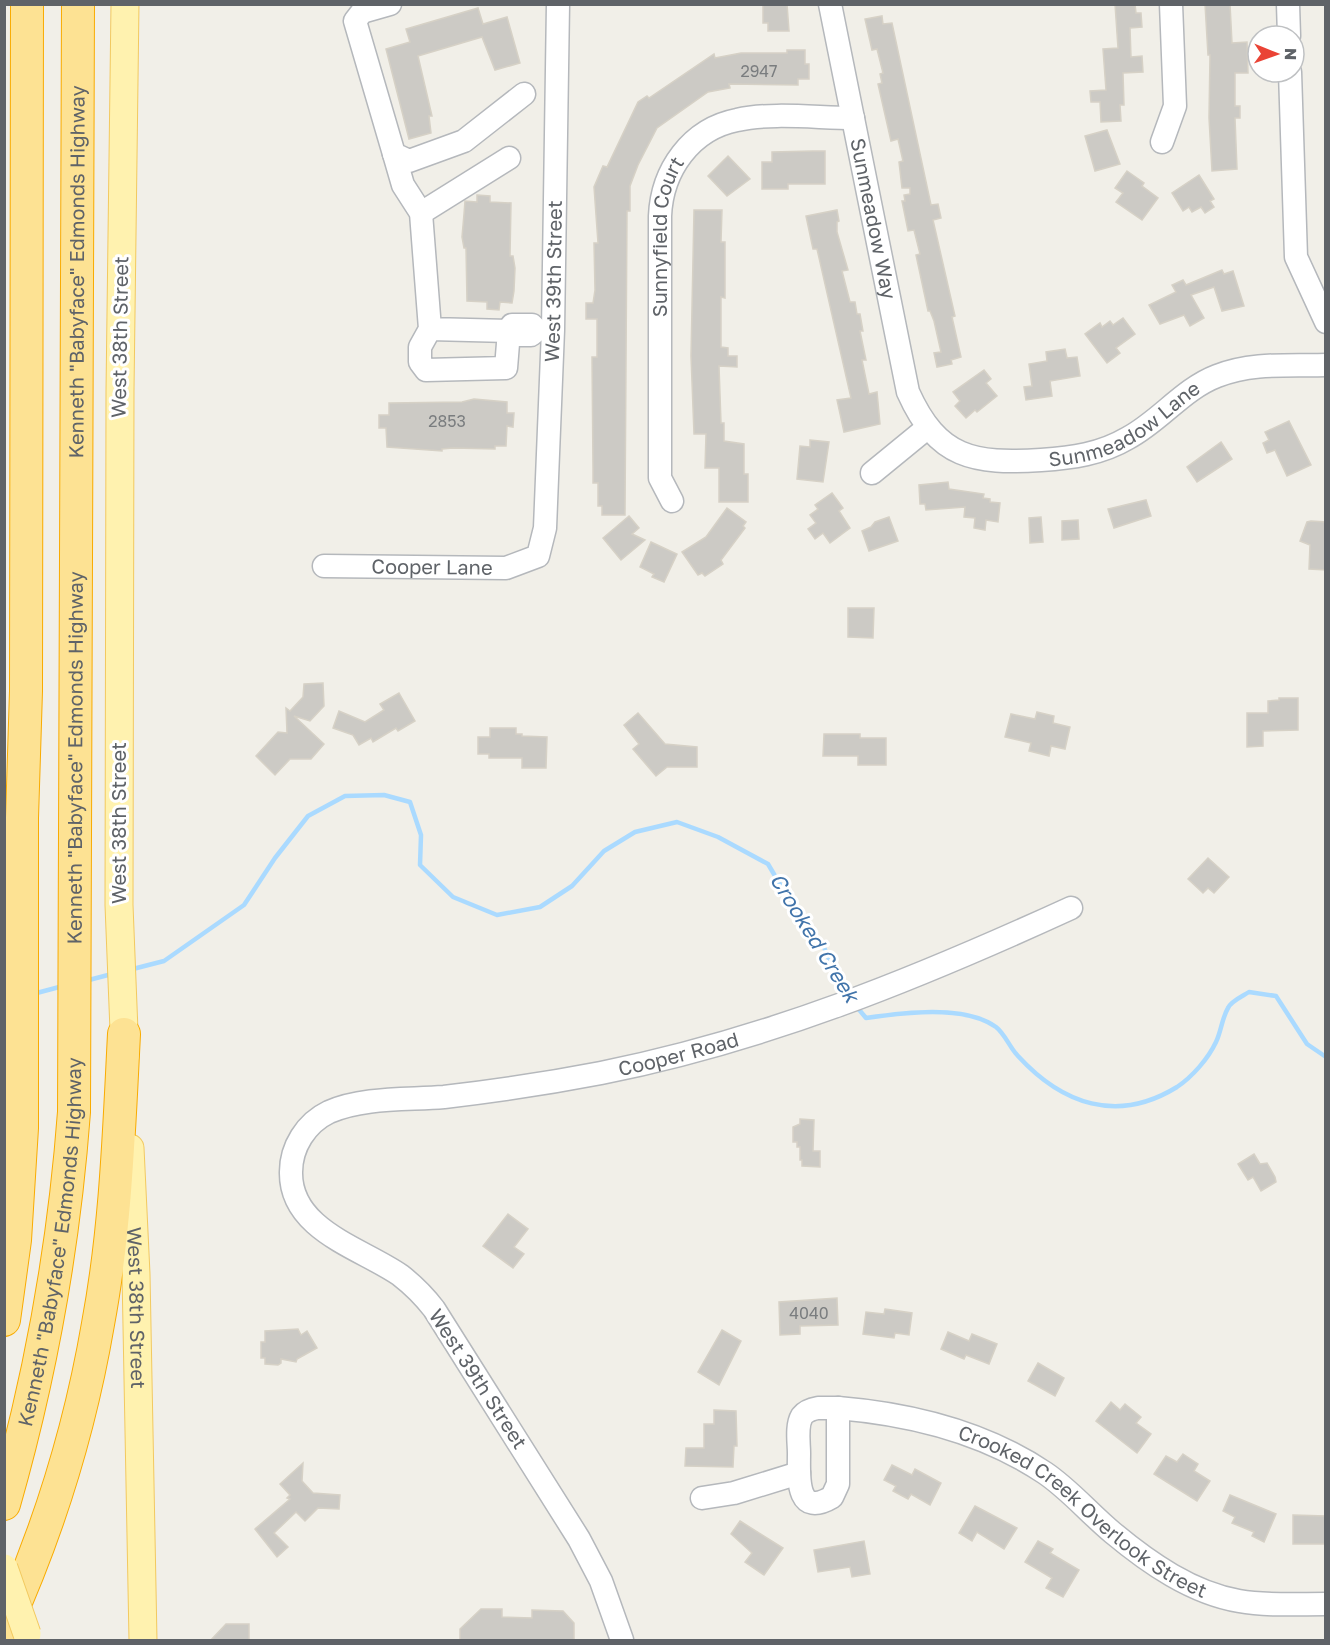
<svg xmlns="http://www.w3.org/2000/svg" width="1330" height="1645" viewBox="0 0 1330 1645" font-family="'Golos Text',sans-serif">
<rect width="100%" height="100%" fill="#f1efe8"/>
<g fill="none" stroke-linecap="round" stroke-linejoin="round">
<g stroke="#aadaff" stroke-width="4.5">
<polyline points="129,970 164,961 244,905 275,858 308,816 345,796 384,795 410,802 421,835 420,865 453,897 497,915 540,907 572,886 604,851 635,832 677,822 718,837 768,864 798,915 824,947 838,982 847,995"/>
<polyline points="85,981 112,974"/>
<polyline points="33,994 63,986"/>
<path d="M856 1006 866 1018C901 1013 964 1004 996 1027 1005 1034 1010 1048 1018 1056 1062 1104 1117 1124 1177 1087 1192 1077 1208 1059 1216 1042 1221 1032 1222 1018 1228 1008 1231 1001 1243 996 1249 992L1276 996 1307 1044 1326 1057"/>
</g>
</g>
<g fill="#cccac5" stroke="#d6d1c6" stroke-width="1.5">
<polygon points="763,4 787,4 789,31 768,31 768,23 763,23"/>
<polygon points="1115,4 1135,4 1136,13 1141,13 1142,27 1130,28 1131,57 1142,56 1143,72 1123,73 1124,105 1120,105 1121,121 1101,122 1100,102 1091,102 1090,91 1106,90 1103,49 1118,48"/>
<polygon points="1205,4 1230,4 1232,43 1247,42 1248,73 1235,73 1235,106 1240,106 1240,118 1235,118 1237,169 1212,171 1209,118 1210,55 1208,55"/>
<polygon points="478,8 483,24 507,17 520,63 495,70 482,37 418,56 432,116 429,116 431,133 409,139 386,49 410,42 406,29"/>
<polygon points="882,16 883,24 892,23 931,205 938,204 941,218 933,220 955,316 952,317 961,357 951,360 952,364 937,367 934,353 941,352 934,321 930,311 928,311 916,255 920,254 914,230 908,231 902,201 905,201 904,195 910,194 910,188 902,188 899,162 903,161 898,139 891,141 878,84 882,83 880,74 883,73 877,49 872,50 865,19"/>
<polygon points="787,50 805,50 805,64 809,64 809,79 798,79 798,85 729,84 730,88 708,92 657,128 638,165 630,186 630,211 627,211 625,515 602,515 602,506 598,506 598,483 593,483 593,468 592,357 597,357 597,319 586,319 586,303 593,303 595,290 594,243 598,243 594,187 603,166 607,167 638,102 647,96 649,98 714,54 715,58 741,53 787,53"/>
<polygon points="1107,130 1120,164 1095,171 1085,136"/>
<polygon points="813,151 825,151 825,184 788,184 788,189 762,189 762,162 772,162 772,152"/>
<polygon points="728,156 750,179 727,196 708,176"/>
<polygon points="1127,171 1144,183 1142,186 1158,198 1142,220 1116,202 1123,193 1115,188"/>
<polygon points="1199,175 1214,199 1210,201 1214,207 1205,213 1201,207 1192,212 1189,207 1183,211 1172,193"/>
<polygon points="477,195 490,196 490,202 511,203 510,256 513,256 515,268 514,291 512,303 500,302 499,310 487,309 487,302 467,301 466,248 464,248 462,237 464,214 465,201 477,202"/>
<polygon points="694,210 722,210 721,242 725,242 725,298 721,297 721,347 728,348 728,356 737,356 737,367 719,366 721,423 724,423 724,441 744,444 744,474 748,474 748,502 719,502 719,468 705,468 706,434 694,434 691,356"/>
<polygon points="837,210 839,221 837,222 837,232 848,270 842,271 850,302 855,302 857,314 860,314 863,331 860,331 866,360 862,360 869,394 877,392 880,424 844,432 837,400 851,398 817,249 813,249 806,216"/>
<polygon points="1222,270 1224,274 1233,271 1244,306 1222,311 1214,287 1191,295 1204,318 1190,326 1184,315 1160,324 1149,305 1176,292 1172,285 1183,280 1186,285"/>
<polygon points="1123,318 1135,334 1116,348 1120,353 1107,363 1085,334 1100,323 1102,327 1110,321 1113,325"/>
<polygon points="1065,349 1067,358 1077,357 1080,376 1050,381 1052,396 1026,400 1024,387 1032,386 1029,364 1047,361 1046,352"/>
<polygon points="984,370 991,379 986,383 997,396 977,412 975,410 966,418 955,406 960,401 953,392"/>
<polygon points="474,399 507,402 507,413 514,413 513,427 507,426 506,446 495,446 495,449 453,448 442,449 442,451 387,447 386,428 379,428 379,415 389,415 389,403 462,402"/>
<polygon points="1289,421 1311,465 1287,476 1275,450 1267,453 1263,443 1269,440 1265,432"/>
<polygon points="810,440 829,442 823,482 797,479 800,446 810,447"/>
<polygon points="1221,442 1232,459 1197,482 1187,467"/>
<polygon points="948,482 949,489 984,494 983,498 990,499 990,502 1000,503 998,522 986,520 985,530 974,528 975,518 964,517 965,507 926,510 925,504 920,504 919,485"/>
<polygon points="832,493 843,508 839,511 850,528 830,543 823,533 815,539 808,529 816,523 810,515 818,509 815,505"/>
<polygon points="1146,500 1151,516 1114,528 1108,509"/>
<polygon points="727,508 746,522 743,526 745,528 721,560 723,564 705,576 702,573 698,575 682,552 706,537"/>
<polygon points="629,516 639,528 632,534 645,540 621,560 603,538"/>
<polygon points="889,517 898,541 869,551 862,531 871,527 875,522"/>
<polygon points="1041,517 1043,542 1030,543 1029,518"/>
<polygon points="1078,520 1079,539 1062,540 1062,521"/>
<polygon points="1311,521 1326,522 1326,570 1309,569 1310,545 1300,541 1307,522"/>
<polygon points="651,542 677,554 664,582 652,577 654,574 640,567"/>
<polygon points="848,608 874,608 873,638 848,637"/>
<polygon points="323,683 324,706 310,721 294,716 324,744 311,759 290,759 275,775 256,756 278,732 287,733 286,708 290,711 303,697 304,684"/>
<polygon points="399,693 415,721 398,731 396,728 373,742 371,738 359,745 353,735 333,728 339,711 365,722 384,710 380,704"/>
<polygon points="1279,698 1298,698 1298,730 1263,731 1263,746 1247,747 1247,713 1268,713 1268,701 1279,700"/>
<polygon points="1037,712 1054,716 1053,723 1070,727 1065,749 1051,746 1049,756 1029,751 1031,743 1005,737 1011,714 1035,719"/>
<polygon points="638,713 665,744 697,747 697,767 667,767 656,776 633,749 639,744 624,725"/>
<polygon points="490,728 516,728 516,734 522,734 522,736 547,737 546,768 522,768 522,758 489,758 489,754 478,754 478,737 490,737"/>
<polygon points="824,734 860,734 860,738 886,738 886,765 858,765 858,756 823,756"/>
<polygon points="1208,858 1229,877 1214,893 1208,888 1203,893 1188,879"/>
<polygon points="800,1119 814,1120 813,1151 820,1151 820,1167 802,1166 802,1160 800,1160 800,1147 797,1147 797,1142 793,1142 793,1127 800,1124"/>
<polygon points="1254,1154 1260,1164 1267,1163 1275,1177 1276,1182 1261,1191 1253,1177 1248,1180 1238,1164"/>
<polygon points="508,1214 528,1229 514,1247 524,1254 513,1268 483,1246"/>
<polygon points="837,1298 838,1325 800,1326 800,1334 780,1335 779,1302"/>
<polygon points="885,1309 912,1313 909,1335 895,1333 894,1338 863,1334 866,1312 884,1314"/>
<polygon points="298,1329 301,1335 307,1331 317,1348 297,1359 296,1362 281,1359 281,1363 278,1365 265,1364 265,1358 261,1358 261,1342 265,1342 265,1331"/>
<polygon points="722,1330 741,1341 719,1385 698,1372"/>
<polygon points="948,1332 969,1341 972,1334 997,1344 989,1364 966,1355 964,1359 941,1349"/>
<polygon points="1038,1363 1064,1378 1055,1396 1028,1381"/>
<polygon points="1111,1402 1120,1410 1125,1404 1141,1417 1136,1423 1151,1434 1137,1453 1096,1421"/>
<polygon points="714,1410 736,1411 737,1446 734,1446 733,1467 685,1466 686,1448 704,1448 704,1424 714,1424"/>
<polygon points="1183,1454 1198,1464 1194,1471 1210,1481 1197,1501 1154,1474 1166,1456 1177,1462"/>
<polygon points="303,1463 302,1481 313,1493 340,1495 339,1509 318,1508 305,1521 296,1512 274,1533 288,1547 277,1557 255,1529 290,1499 287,1498 290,1495 280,1484"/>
<polygon points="892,1465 912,1475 915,1469 941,1483 930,1505 911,1494 908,1499 893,1491 896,1486 884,1480"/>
<polygon points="1230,1495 1276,1514 1264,1542 1252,1536 1254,1532 1232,1523 1235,1517 1223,1511"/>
<polygon points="975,1506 1017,1528 1004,1549 977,1532 972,1541 959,1533"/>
<polygon points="1293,1515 1326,1516 1326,1544 1293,1544"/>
<polygon points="740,1521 783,1548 764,1575 745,1562 752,1553 731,1534"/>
<polygon points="864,1541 870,1574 852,1577 850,1567 818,1572 814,1550"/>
<polygon points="1038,1541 1053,1549 1050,1553 1079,1570 1063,1597 1046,1588 1052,1578 1025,1562"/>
<polygon points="481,1609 502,1609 502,1617 532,1618 532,1610 563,1611 574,1623 574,1641 460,1641 460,1629"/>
<polygon points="226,1624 249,1624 249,1641 210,1641"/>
</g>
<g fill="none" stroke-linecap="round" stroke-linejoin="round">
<defs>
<g id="minor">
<polyline points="390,4 362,12 355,21 394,154 409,161 464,141 524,94"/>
<path id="s1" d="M830 4 908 392C938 459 974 464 1041 460 1072 458 1101 454 1128 438 1160 421 1183 389 1217 376 1252 362 1289 366 1326 365"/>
<polyline points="1288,4 1289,36"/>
<polyline points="1290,72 1296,257 1326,322"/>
<polyline points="1162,142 1175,106 1171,4"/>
<polyline points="394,154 403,185 421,213 430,329 420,347 420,362 426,370 506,368 509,331 512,325 532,325 537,330 531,335 513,335 509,331 430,329"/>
<polyline points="421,213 509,158"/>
<polyline points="872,473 927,428"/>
<path id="s2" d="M672 501 660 478V216C662 170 691 129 737 120 772 112 817 118 853 118"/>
<path id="s3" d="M324 566 506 568 538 556 545 528 553 330 558 4"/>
<path d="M818 1408H838V1484L832 1497C795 1519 799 1475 799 1453 799 1443 796 1426 802 1416 806 1411 812 1409 818 1408Z"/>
<path id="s4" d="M838 1408C910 1414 984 1432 1045 1473 1070 1490 1089 1513 1113 1533 1149 1563 1192 1593 1239 1601 1267 1606 1297 1604 1326 1604"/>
<polyline points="702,1498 734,1493 799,1473"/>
<path id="s5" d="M622 1640 601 1581 579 1539 434 1309C424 1296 413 1285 400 1275 361 1248 290 1230 291 1172 291 1147 306 1123 329 1112 363 1097 407 1100 444 1097 497 1091 549 1083 601 1073 767 1040 918 978 1071 908"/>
</g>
<g id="major">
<polyline points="125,4 120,391 119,905 125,1056"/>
<path id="s6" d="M130 1148 136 1274 143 1640"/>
</g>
<g id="highway">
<polyline points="4,1320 15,1240 22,1128 22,818 26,691 27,4"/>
<path id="s7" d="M4 1504C41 1375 64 1246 74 1112L78 4"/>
<path d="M4 1629C48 1532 80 1429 98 1324 116 1228 119 1131 124 1034"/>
</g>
</defs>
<use href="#minor" stroke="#b5b8bc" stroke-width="25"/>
<use href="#major" stroke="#f2c960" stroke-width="29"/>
<use href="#highway" stroke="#f9ab00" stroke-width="34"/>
<use href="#minor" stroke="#fff" stroke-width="22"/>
<use href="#major" stroke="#fff2af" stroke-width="27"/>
<use href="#highway" stroke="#fde293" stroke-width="32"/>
<defs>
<polyline id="major-bridge" points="4,1568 27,1634"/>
</defs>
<use href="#major-bridge" stroke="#f2c960" stroke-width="29" stroke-linecap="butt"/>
<use href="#major-bridge" stroke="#fff2af" stroke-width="27"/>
</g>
<g text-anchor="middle" stroke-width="6" stroke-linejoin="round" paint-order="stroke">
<g font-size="16" fill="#7a7d7f">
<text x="759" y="77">2947</text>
<text x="447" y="427">2853</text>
<text x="809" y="1319">4040</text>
</g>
<g font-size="20" fill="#5f6368" stroke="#fff">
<text dy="7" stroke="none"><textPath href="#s1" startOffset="219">Sunmeadow Way</textPath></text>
<text dy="7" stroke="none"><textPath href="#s2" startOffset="268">Sunnyfield Court</textPath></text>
<text dy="7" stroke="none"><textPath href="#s7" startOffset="1239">Kenneth "Babyface" Edmonds Highway</textPath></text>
<text dy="7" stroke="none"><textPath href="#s3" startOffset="492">West 39th Street</textPath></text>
<text transform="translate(120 337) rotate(-89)" y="7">West 38th Street</text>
<text dy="7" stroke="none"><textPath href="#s1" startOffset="652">Sunmeadow Lane</textPath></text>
<text dy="7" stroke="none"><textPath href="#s3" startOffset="108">Cooper Lane</textPath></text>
<text dy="7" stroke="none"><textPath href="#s7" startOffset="753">Kenneth "Babyface" Edmonds Highway</textPath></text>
<text transform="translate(119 823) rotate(-90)" y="7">West 38th Street</text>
<text dy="7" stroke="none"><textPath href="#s5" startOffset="1018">Cooper Road</textPath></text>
<text dy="7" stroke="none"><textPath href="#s7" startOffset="267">Kenneth "Babyface" Edmonds Highway</textPath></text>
<text dy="7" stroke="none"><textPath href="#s6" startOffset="160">West 38th Street</textPath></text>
<text transform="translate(478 1379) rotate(57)" y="7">West 39th Street</text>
<text dy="7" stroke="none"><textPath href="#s4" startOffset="272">Crooked Creek Overlook Street</textPath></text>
</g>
<g font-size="21" font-style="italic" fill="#4174aa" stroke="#fff">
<text transform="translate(814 938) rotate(58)" y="7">Crooked Creek</text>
</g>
</g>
<rect width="1330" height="1645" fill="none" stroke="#5f6368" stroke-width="12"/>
<g transform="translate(1276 54) rotate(91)"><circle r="28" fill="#ffffff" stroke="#bfc1c3" stroke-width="1.5"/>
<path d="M0-4.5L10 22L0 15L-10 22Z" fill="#ea4335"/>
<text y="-9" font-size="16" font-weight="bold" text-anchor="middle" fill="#5f6368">N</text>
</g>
</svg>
